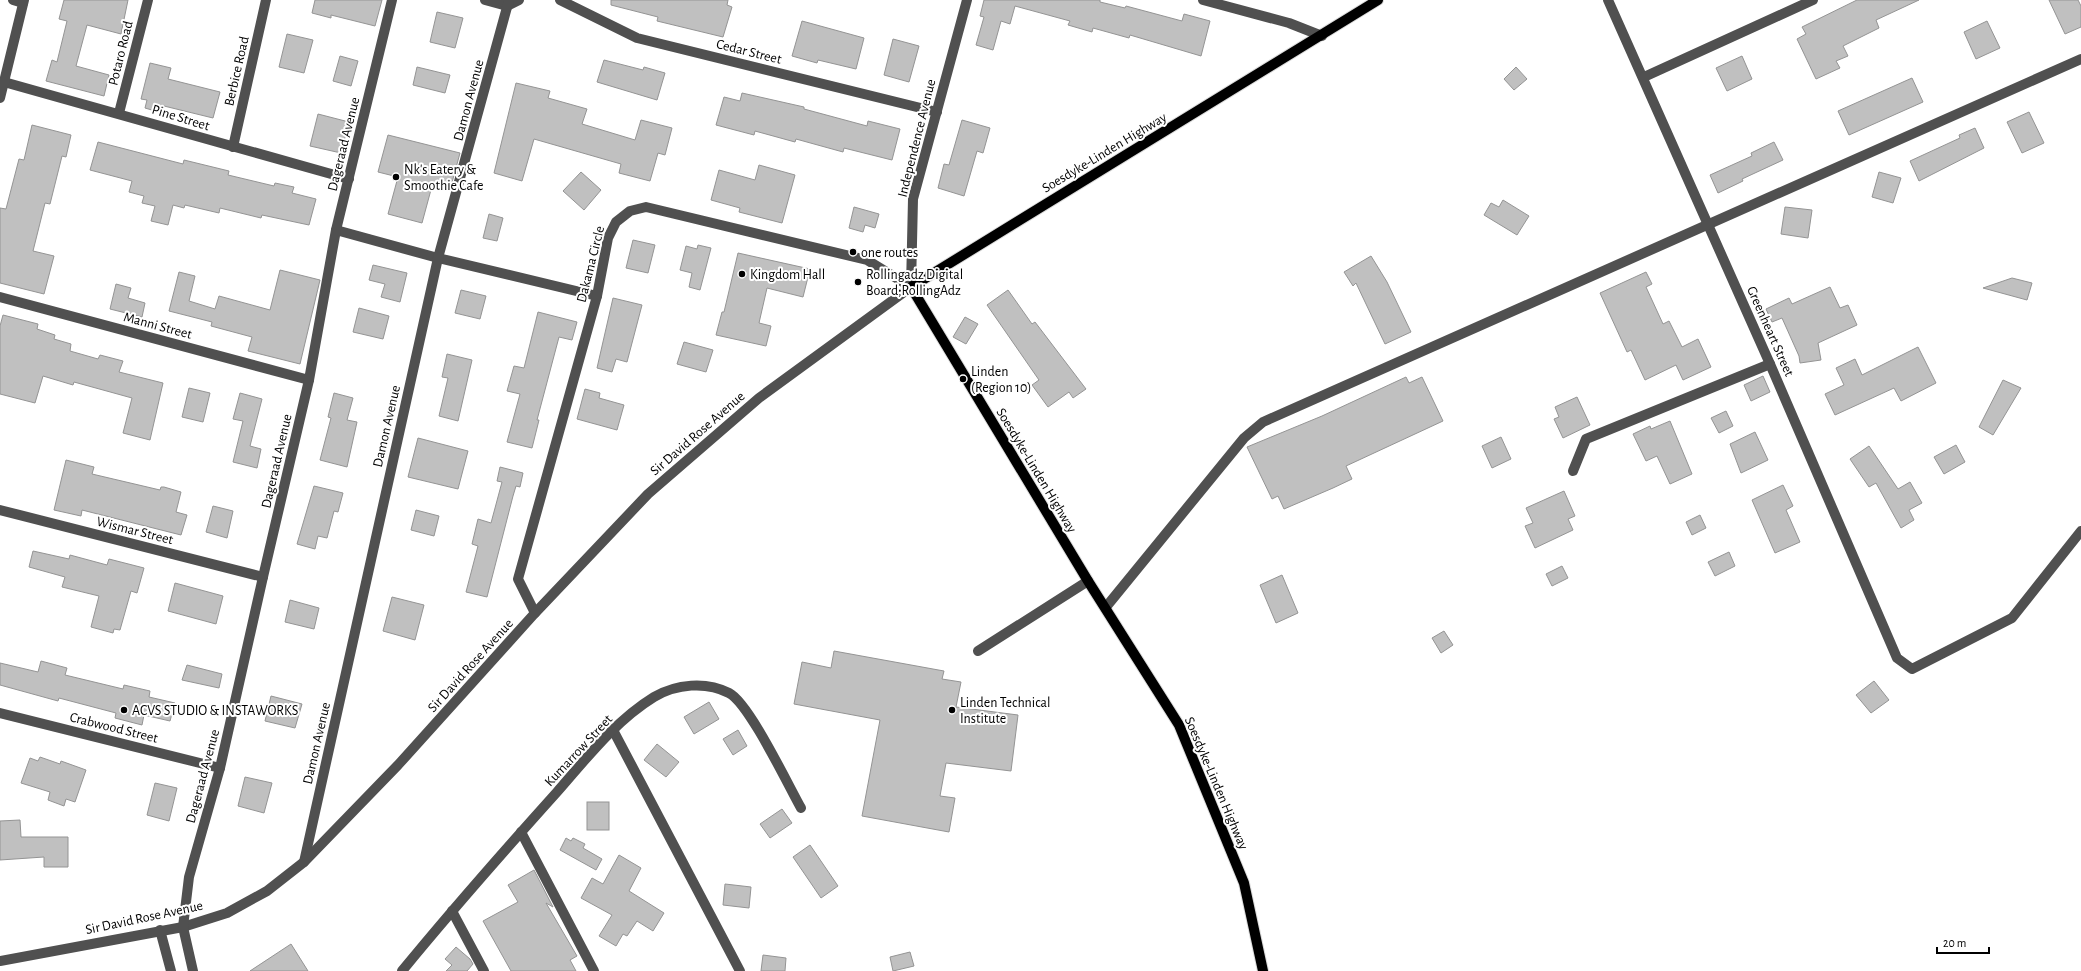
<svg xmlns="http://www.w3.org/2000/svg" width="2081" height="971" viewBox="0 0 2081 971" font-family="'Alegreya Sans',sans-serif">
<rect width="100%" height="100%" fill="#fff"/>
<g fill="#c0c0c0" stroke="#949494">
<polygon points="64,0 128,0 121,34 87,25 76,66 109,75 104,96 46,81 52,60 57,62 67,21 59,19"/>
<polygon points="315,0 382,0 375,26 331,15 331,18 312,13"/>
<polygon points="611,0 728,0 727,5 732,7 723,37 657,21 658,17 611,5"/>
<polygon points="984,0 1100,0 1100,2 1125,8 1126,6 1182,21 1184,14 1210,21 1201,56 1130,35 1129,38 1093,28 1092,32 1068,25 1070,21 1015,6 1010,24 1001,21 993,50 976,45 984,17 980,16"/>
<polygon points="1857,0 1919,0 1876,20 1879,28 1843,46 1848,56 1836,61 1840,68 1816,79 1797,39 1806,34 1802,27"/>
<polygon points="2049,0 2078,0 2081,6 2081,27 2065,34"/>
<polygon points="437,12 463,18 455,48 430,42"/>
<polygon points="802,21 864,38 856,69 818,60 817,63 792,56"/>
<polygon points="1987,21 2000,48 1976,59 1964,32"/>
<polygon points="287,34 313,40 304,73 279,67"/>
<polygon points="893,39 919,46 909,82 884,75"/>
<polygon points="340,56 358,61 351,86 333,81"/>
<polygon points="1742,56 1752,79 1727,91 1716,68"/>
<polygon points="604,60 643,70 644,67 665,73 657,100 597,82"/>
<polygon points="150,63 171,68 168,79 220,92 213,118 164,106 162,113 145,108 147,100 141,99"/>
<polygon points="417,67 450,75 445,93 413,85"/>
<polygon points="1516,67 1527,79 1514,90 1504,79"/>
<polygon points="1912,78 1923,102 1849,135 1838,111"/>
<polygon points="516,83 550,91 548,98 587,109 582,124 635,140 641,120 672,128 665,155 658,153 650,181 619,173 621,164 534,139 522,181 494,173"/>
<polygon points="742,93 804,107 804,109 867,126 868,121 900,129 892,160 844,148 843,152 796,139 795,142 755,131 754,135 716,125 724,97 740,101"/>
<polygon points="2029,112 2044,143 2022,153 2007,122"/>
<polygon points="318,114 349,122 341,153 310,146"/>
<polygon points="962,120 990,128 983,153 977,151 964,196 938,188 944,164 949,165"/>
<polygon points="32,125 71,135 66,157 62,156 50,204 45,203 33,251 54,256 44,294 0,283 0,208 6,209 19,159 24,160"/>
<polygon points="1975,128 1984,148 1919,181 1910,161 1960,138 1959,135"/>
<polygon points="388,135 460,153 450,190 432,186 422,223 388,214 398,177 378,172"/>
<polygon points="98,142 183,164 184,160 229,171 228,175 274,186 275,183 294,187 292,193 316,199 309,225 262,215 261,218 220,208 219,213 185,205 184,208 173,205 168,225 151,221 155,206 142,203 144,196 129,192 132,181 90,170"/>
<polygon points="1774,142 1783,160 1742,179 1743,181 1718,193 1710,175 1752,156 1751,153"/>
<polygon points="759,165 795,175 782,223 739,212 740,208 711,200 719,170 755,180"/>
<polygon points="581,172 601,190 584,210 563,191"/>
<polygon points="1879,172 1901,178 1893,203 1872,197"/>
<polygon points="1503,200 1529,216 1517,235 1484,215 1491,203 1499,207"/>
<polygon points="854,207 879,214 875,228 865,225 863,232 849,228"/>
<polygon points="1785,207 1812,210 1808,238 1781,234"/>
<polygon points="489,214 503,218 497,241 483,238"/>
<polygon points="633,240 655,245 648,273 626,268"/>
<polygon points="698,245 711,248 700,290 689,287 692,273 680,270 686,246 697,249"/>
<polygon points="738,253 810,269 803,297 767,288 759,323 771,326 766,346 716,335 722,312 724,312"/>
<polygon points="1371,256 1387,282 1411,332 1385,344 1356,283 1353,286 1344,272"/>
<polygon points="373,265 407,273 400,302 381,297 385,284 369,280"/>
<polygon points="280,270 320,280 300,364 248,351 252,337 211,326 212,322 169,311 179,272 195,276 189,301 215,309 219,296 270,310"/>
<polygon points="1646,272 1652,284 1646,287 1663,324 1669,321 1682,347 1698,339 1711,367 1683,380 1676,365 1645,380 1631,350 1627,352 1600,293"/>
<polygon points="2012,278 2032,283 2027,300 1983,288"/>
<polygon points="116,284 131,288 128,298 145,303 142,317 110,309"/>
<polygon points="1830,287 1840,308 1848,305 1857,325 1818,343 1821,360 1800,363 1799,356 1782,318 1772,322 1766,309 1789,298 1792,304"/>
<polygon points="461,290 486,296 480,319 455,313"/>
<polygon points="1008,290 1032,324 1035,322 1086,389 1073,398 1069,392 1048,407 1032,385 1039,380 987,305"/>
<polygon points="613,298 642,305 627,362 616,359 612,372 597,368"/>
<polygon points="359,308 389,316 383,339 353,332"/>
<polygon points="538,312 577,322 572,340 559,337 537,420 539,420 532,448 507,442 520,394 507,391 514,366 524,368"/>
<polygon points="3,315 38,324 37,329 55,335 54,339 71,344 70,351 98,359 100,355 123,361 119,372 163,383 150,440 123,433 132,398 74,382 73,385 43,376 35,403 0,394 0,326"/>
<polygon points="965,317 978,324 966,344 953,337"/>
<polygon points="684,342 713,350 706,372 677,364"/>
<polygon points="1918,347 1936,383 1901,401 1894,388 1835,415 1825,394 1844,385 1836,368 1855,359 1862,375"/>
<polygon points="447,354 472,360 458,421 439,416 448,378 442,377"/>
<polygon points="1763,376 1770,392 1751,401 1744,385"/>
<polygon points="1406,377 1409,383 1422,377 1443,421 1346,466 1352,479 1333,488 1284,509 1278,496 1272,499 1247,447 1322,416"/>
<polygon points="2003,380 2021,388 1993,435 1979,427"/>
<polygon points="189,388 210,393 203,422 182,417"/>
<polygon points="585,389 600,393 599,398 624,405 617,430 577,419"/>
<polygon points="240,393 262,399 250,446 261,449 257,468 233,462 243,421 233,419"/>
<polygon points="334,393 353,398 347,420 357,422 347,467 320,460 331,418 328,417"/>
<polygon points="1577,397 1590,425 1563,438 1554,419 1559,417 1555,407"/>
<polygon points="1726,411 1733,426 1719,433 1711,418"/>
<polygon points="1670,421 1692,474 1670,484 1657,456 1646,461 1633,434 1650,426 1651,429"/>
<polygon points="1755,432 1768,460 1741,473 1730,444"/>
<polygon points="1501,437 1511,459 1492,468 1482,446"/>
<polygon points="418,438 468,451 458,489 408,477"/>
<polygon points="1956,445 1965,462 1944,474 1934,457"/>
<polygon points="1869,446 1898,489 1910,482 1922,503 1909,510 1914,520 1901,528 1876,483 1869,487 1850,459"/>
<polygon points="66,460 94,467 92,474 160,490 161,487 164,487 181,492 176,512 187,515 181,535 82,510 81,516 54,510"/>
<polygon points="500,467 523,473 520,487 516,486 513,496 487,597 466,592 478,546 472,544 478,519 491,523 502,482 497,481"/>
<polygon points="1783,485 1793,506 1786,510 1800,542 1775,553 1752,500"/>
<polygon points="314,486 343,493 338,512 334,511 327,538 318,536 315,549 297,544"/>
<polygon points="1564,491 1575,516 1568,519 1573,530 1535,548 1525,526 1533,523 1526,508"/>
<polygon points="213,506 233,511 227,538 206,532"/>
<polygon points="416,510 439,516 434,536 411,530"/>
<polygon points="1700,515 1706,528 1692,535 1686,522"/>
<polygon points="33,551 69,559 70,555 107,565 109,559 144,568 137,593 131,591 120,630 114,629 113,633 91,627 99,596 62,587 65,577 29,567"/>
<polygon points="1729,552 1735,566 1715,576 1708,562"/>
<polygon points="1562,566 1568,578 1552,586 1546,574"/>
<polygon points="1282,575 1298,613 1276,623 1260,585"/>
<polygon points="175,583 223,596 216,624 168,611"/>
<polygon points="392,597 424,605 415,640 383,631"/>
<polygon points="290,600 319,608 314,629 285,622"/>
<polygon points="1444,631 1453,645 1441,653 1432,638"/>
<polygon points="834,651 944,671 942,679 961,682 956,707 1018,715 1011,771 946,763 940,796 955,798 949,832 862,816 880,720 794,704 802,662 831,668"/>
<polygon points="41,661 67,668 65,675 123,689 124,685 150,691 149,697 175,703 170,721 144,715 142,725 115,718 116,713 59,698 58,701 0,685 0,663 38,672"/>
<polygon points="187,665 222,674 219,688 182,680"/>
<polygon points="1874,681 1889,700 1871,713 1856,695"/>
<polygon points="271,696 302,704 295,728 265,721"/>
<polygon points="709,702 719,719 694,734 684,717"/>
<polygon points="738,730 747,746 733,755 723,739"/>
<polygon points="657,744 679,762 666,777 644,760"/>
<polygon points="40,757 60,764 61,761 86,770 75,802 66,799 64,806 48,800 50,792 21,783 30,758 38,761"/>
<polygon points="245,777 272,783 264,813 238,806"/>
<polygon points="155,783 177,788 169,821 147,815"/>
<rect x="587" y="802" width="22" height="28"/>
<polygon points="782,809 792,823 770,838 760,824"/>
<polygon points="20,820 21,837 68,837 68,867 44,867 44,857 0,860 0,821"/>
<polygon points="566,838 571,841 573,838 585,844 583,848 602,859 596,870 560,850"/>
<polygon points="810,845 838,886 821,898 793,857"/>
<polygon points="619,855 641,868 629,891 664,913 653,931 637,921 627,936 623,934 616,946 599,936 612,915 581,898 592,878 603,884"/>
<polygon points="534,870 553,907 546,903 577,956 570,960 576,971 511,971 483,921 518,902 508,885"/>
<polygon points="725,884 751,887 749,908 723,905"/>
<polygon points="291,944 308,971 250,971"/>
<polygon points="456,947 470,959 473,964 467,971 446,971 452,965 445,959"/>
<polygon points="910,952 914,966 893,971 890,957"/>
<polygon points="763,955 786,958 785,971 761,971"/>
</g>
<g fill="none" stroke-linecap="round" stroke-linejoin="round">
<defs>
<polyline id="major" points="1263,971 1244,883 1179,725 1088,581 911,287 1378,0"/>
</defs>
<use href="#major" stroke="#dbdbdb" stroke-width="12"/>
<g stroke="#505050" stroke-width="10">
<polyline points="13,0 23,3"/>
<polyline points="485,0 507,6 519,0"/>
<polyline points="560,0 637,38 937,112"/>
<polyline points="1203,0 1289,23 1322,36"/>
<polyline points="1608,0 1770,364 1897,658 1912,669 2012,618 2081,531"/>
<polyline points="1644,77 1813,0"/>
<polyline points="4,82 349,179"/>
<polyline points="0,98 24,0"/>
<polyline points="119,113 148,0"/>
<polyline points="233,147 266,0"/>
<polyline points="336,230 438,258 597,296"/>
<polyline points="911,287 913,199 967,0"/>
<polyline points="0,297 309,380"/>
<polyline points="1573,471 1586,439 1770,364"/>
<polyline points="0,510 263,577"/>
<polyline points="1106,607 1244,438 1263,422 2081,59"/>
<polyline points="535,613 518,579 597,296 608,238 616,222 630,211 646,207 867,260 911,287"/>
<polyline points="978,651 1088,581"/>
<polyline points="0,713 220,768"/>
<polyline points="613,730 740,971"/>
<polyline points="521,832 594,971"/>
<polyline points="304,862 438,258 509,0"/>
<polyline points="452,911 484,971"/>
<polyline points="160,930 171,971"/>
<polyline points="0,961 183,927 227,913 267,891 304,862 398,765 535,613 648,494 759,398 911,287"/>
<polyline points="193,971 183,927 189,877 220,768 263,577 309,380 336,230 392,0"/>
<path d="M402 971C452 910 504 851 557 792 586 759 615 721 654 697 676 684 706 681 729 693 749 703 788 785 801 808"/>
</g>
<use href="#major" stroke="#000" stroke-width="10"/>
</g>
<g fill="#000" stroke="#fff" stroke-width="1.5">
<circle cx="396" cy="177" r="4"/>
<circle cx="853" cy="252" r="4"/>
<circle cx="742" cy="274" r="4"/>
<circle cx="858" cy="282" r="4"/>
<circle cx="963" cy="379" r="4"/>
<circle cx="124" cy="710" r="4"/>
<circle cx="952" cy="710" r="4"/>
</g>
<g text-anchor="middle" stroke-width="4" stroke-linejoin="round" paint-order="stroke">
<g font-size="14" fill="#000" stroke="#fff">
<text transform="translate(749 51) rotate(14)" y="5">Cedar Street</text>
<text transform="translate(120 53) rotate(-76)" y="5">Potaro Road</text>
<text transform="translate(236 71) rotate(-77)" y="5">Berbice Road</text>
<text transform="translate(468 100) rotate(-75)" y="5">Damon Avenue</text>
<text transform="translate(181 117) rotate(17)" y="5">Pine Street</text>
<text transform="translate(916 138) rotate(-76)" y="5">Independence Avenue</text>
<text transform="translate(343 144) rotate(-76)" y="5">Dageraad Avenue</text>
<text transform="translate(1104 152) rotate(-31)" y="5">Soesdyke-Linden Highway</text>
<text transform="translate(590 264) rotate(-76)" y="5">Dakama Circle</text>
<text transform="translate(158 325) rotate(15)" y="5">Manni Street</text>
<text transform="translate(1771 331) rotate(66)" y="5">Greenheart Street</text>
<text transform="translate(386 426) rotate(-77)" y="5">Damon Avenue</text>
<text transform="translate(697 433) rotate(-41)" y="5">Sir David Rose Avenue</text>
<text transform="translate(276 461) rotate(-77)" y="5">Dageraad Avenue</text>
<text transform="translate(1037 470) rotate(59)" y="5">Soesdyke-Linden Highway</text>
<text transform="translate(135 530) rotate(14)" y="5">Wismar Street</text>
<text transform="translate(470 665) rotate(-48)" y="5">Sir David Rose Avenue</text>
<text transform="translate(114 727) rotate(14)" y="5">Crabwood Street</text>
<text transform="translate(316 743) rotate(-77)" y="5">Damon Avenue</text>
<text transform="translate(578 750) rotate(-47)" y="5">Kumarrow Street</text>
<text transform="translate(202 776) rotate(-75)" y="5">Dageraad Avenue</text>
<text transform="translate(1217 783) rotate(67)" y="5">Soesdyke-Linden Highway</text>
<text transform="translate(144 917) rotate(-12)" y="5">Sir David Rose Avenue</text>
</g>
<g font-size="14" fill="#000" stroke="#fff" text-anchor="start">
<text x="404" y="174">Nk's Eatery &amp;<tspan x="404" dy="16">Smoothie Cafe</tspan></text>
<text x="861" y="257">one routes</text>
<text x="750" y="279">Kingdom Hall</text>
<text x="866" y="279">Rollingadz Digital<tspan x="866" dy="16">Board;RollingAdz</tspan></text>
<text x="971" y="376">Linden<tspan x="971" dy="16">(Region 10)</tspan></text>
<text x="960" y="707">Linden Technical<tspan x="960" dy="16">Institute</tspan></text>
<text x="132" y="715">ACVS STUDIO &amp; INSTAWORKS</text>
</g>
</g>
<path d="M1937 947v6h52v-6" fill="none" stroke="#000000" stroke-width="2"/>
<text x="1943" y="947" font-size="12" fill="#000000" stroke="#ffffff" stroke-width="3" paint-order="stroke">20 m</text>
</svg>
